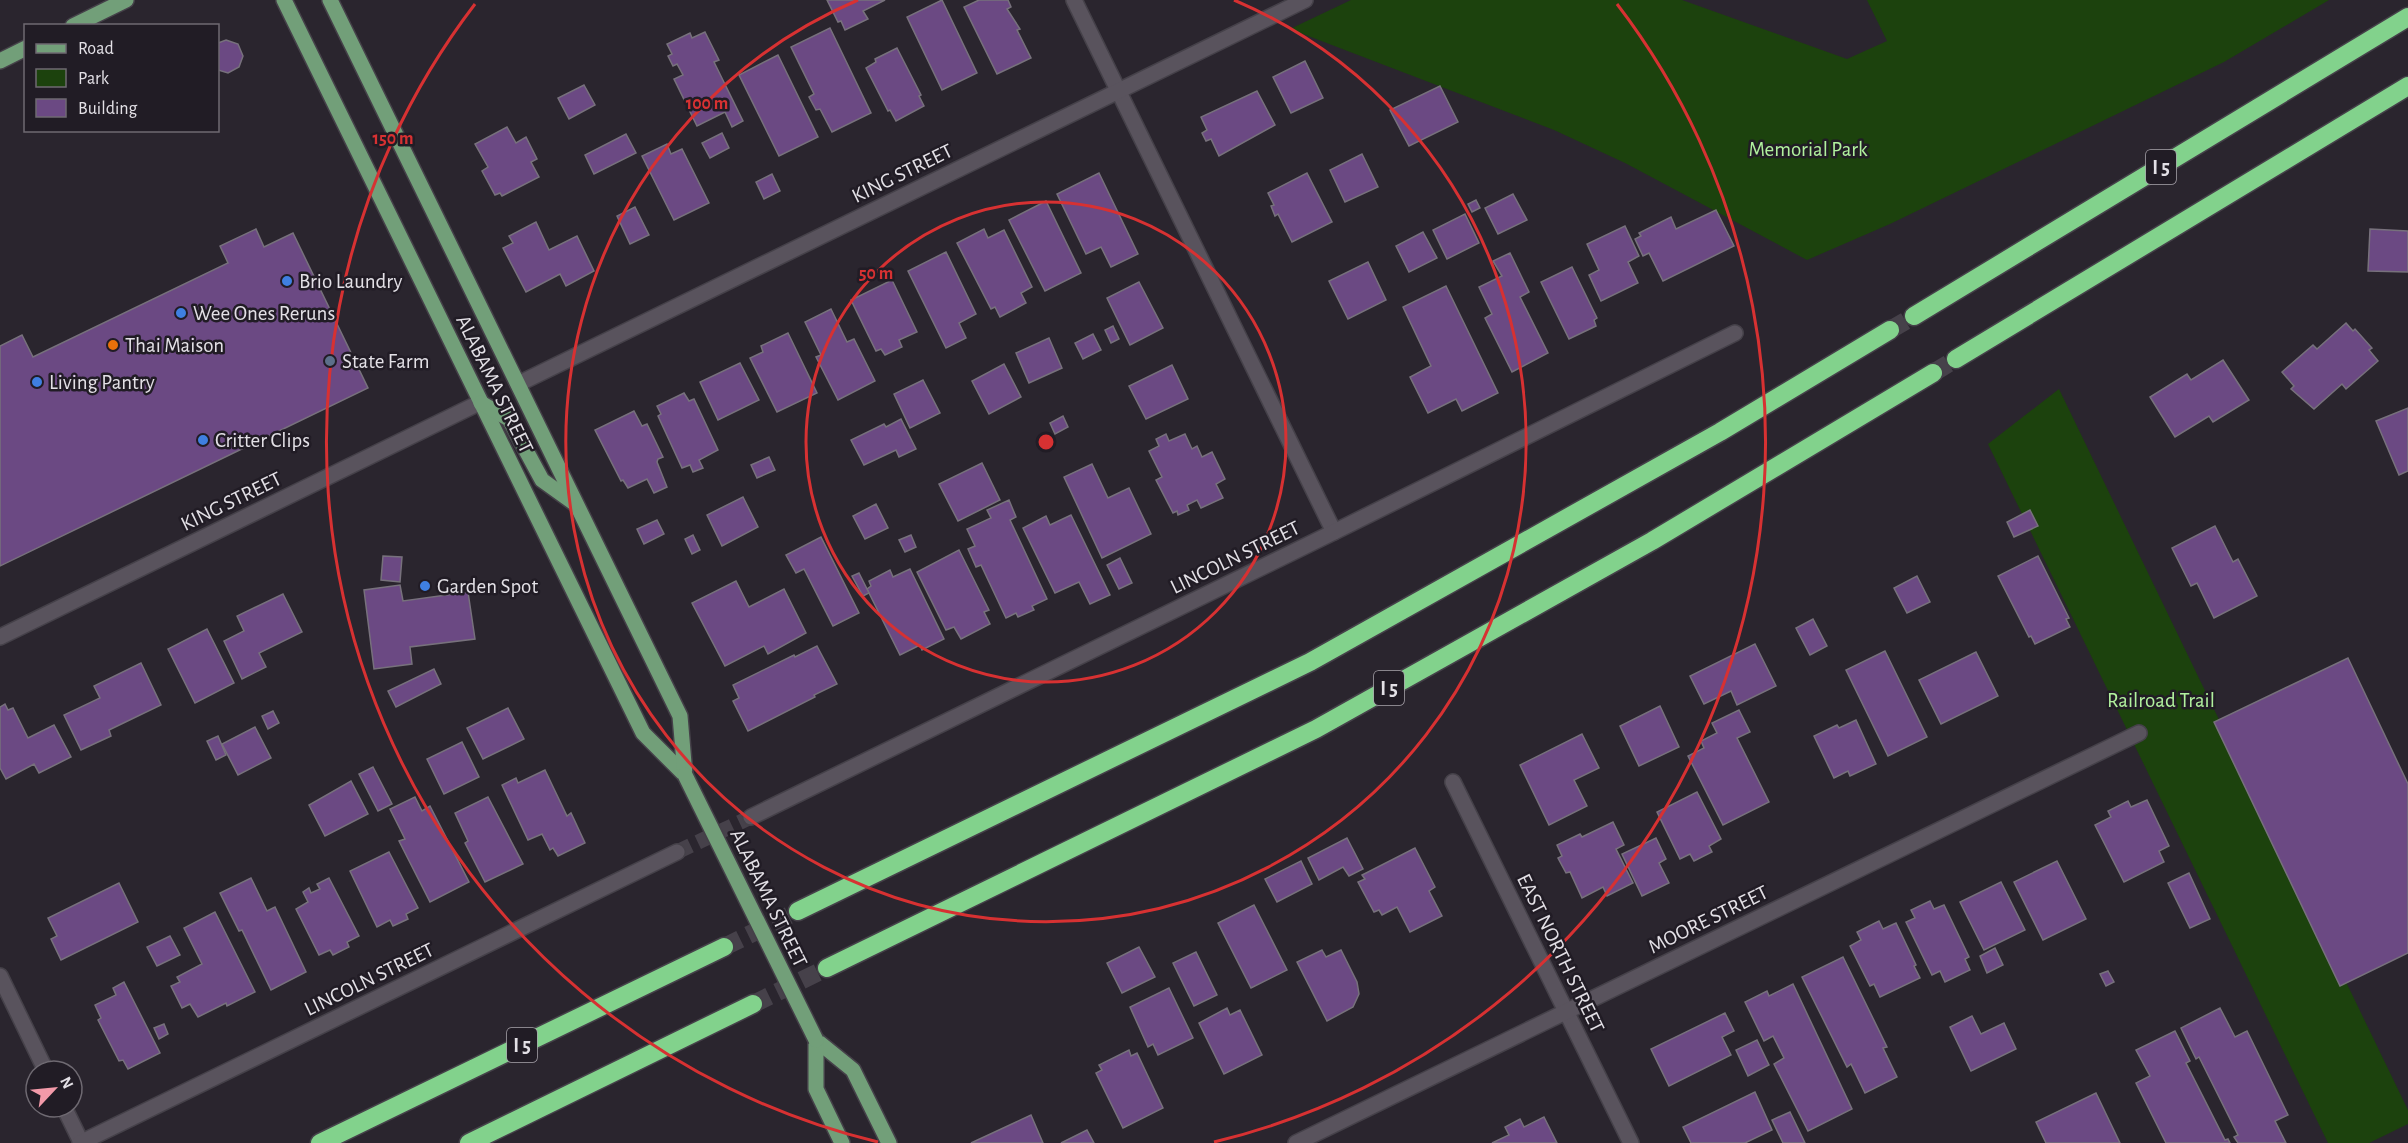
<svg xmlns="http://www.w3.org/2000/svg" width="2408" height="1143" viewBox="0 0 2408 1143" font-family="'Alegreya Sans',sans-serif">
<rect width="100%" height="100%" fill="#2a252e"/>
<g fill="#1c420d">
<polygon points="1351,0 1682,0 1847,59 1887,41 1867,0 2329,0 2224,62 1890,224 1807,260 1625,163 1554,130 1290,29"/>
<polygon points="2059,389 2408,1110 2408,1124 2369,1143 2328,1143 1988,444"/>
</g>
<g fill="#6b4983" stroke="#77717c" stroke-width="1.5">
<polygon points="827,0 885,0 863,11 868,19 845,30 841,21 838,22"/>
<polygon points="942,0 977,73 942,90 907,17"/>
<polygon points="979,0 1008,0 1011,7 1007,9 1020,29 1017,30 1031,58 997,74 964,7"/>
<polygon points="830,28 871,113 832,132 820,109 816,110 809,97 814,94 791,47"/>
<polygon points="705,32 719,60 714,62 743,121 732,127 725,112 697,126 674,79 683,75 677,64 673,66 668,56 672,54 667,44 690,33 692,38"/>
<polygon points="226,40 238,44 243,56 239,67 228,73 218,70 218,43"/>
<polygon points="897,48 921,95 919,96 924,106 896,121 890,110 888,111 866,68 876,62 875,59"/>
<polygon points="778,55 818,137 779,156 739,75"/>
<polygon points="1305,61 1323,98 1291,113 1273,77"/>
<polygon points="584,85 595,105 569,119 558,98"/>
<polygon points="1440,86 1458,122 1409,146 1390,110"/>
<polygon points="1257,91 1275,125 1219,156 1211,139 1206,141 1202,133 1207,130 1201,117"/>
<polygon points="507,127 516,143 526,137 537,159 531,162 539,177 502,196 500,193 495,195 482,171 488,167 475,144"/>
<polygon points="722,133 729,148 710,158 702,143"/>
<polygon points="626,134 636,153 594,174 585,155"/>
<polygon points="667,144 671,154 682,149 709,203 674,220 642,156"/>
<polygon points="1362,154 1378,187 1345,202 1330,170"/>
<polygon points="1099,173 1138,254 1111,267 1101,247 1086,254 1057,194"/>
<polygon points="1307,173 1332,222 1292,242 1278,214 1275,216 1271,206 1274,205 1268,193"/>
<polygon points="772,174 780,191 764,199 756,182"/>
<polygon points="1513,194 1527,220 1498,234 1485,208"/>
<polygon points="1476,200 1480,208 1472,212 1468,204"/>
<polygon points="1046,201 1081,273 1045,291 1009,220"/>
<polygon points="635,207 649,235 630,244 617,216"/>
<polygon points="1716,210 1734,246 1663,281 1649,253 1643,256 1635,239 1641,236 1639,233 1671,217 1676,229"/>
<polygon points="1465,214 1479,243 1447,259 1433,230"/>
<polygon points="536,222 549,250 577,236 594,271 566,286 560,274 526,292 503,248 513,243 509,236"/>
<polygon points="1625,226 1639,256 1628,262 1638,283 1601,301 1589,275 1599,270 1587,244"/>
<polygon points="256,229 264,247 293,233 368,388 0,566 0,346 22,335 33,357 228,263 220,246"/>
<polygon points="984,229 988,238 1004,230 1032,287 1021,293 1026,303 1000,317 995,307 991,309 957,243"/>
<polygon points="2370,229 2408,231 2408,272 2368,271"/>
<polygon points="1423,232 1437,258 1409,272 1396,246"/>
<polygon points="946,252 976,314 959,323 966,338 946,348 908,271"/>
<polygon points="1510,253 1529,292 1520,297 1548,353 1512,372 1485,318 1492,314 1479,287 1502,276 1493,261"/>
<polygon points="1368,262 1386,300 1348,319 1329,281"/>
<polygon points="1572,267 1597,318 1594,320 1596,326 1569,339 1541,282"/>
<polygon points="892,280 917,332 899,340 902,347 885,355 881,349 876,351 851,300"/>
<polygon points="1139,282 1163,328 1130,345 1107,298"/>
<polygon points="1446,286 1498,393 1462,411 1456,399 1428,413 1410,377 1431,366 1403,307"/>
<polygon points="831,309 847,342 854,339 875,381 838,400 816,357 821,355 805,322"/>
<polygon points="2346,323 2353,331 2355,329 2372,348 2369,350 2378,361 2346,389 2342,384 2314,409 2291,389 2294,386 2282,372 2313,345 2317,349"/>
<polygon points="1113,326 1119,339 1111,343 1105,330"/>
<polygon points="788,333 817,393 777,412 750,358 763,352 761,346"/>
<polygon points="1093,334 1101,350 1083,359 1075,343"/>
<polygon points="1049,338 1062,368 1029,383 1016,353"/>
<polygon points="2223,360 2249,400 2213,422 2209,416 2175,437 2150,397 2187,374 2191,380"/>
<polygon points="740,363 759,400 718,420 700,382"/>
<polygon points="1004,364 1021,397 989,414 972,381"/>
<polygon points="1172,365 1188,399 1146,419 1129,386"/>
<polygon points="923,380 940,413 910,428 894,394"/>
<polygon points="684,393 689,401 694,399 718,450 699,460 703,468 693,472 690,465 682,468 658,416 661,414 657,406"/>
<polygon points="2408,408 2408,471 2399,475 2376,421"/>
<polygon points="634,411 642,426 647,424 663,457 658,459 657,462 667,487 654,493 647,479 628,488 623,480 621,481 595,430"/>
<polygon points="1063,416 1068,427 1055,434 1050,423"/>
<polygon points="901,419 916,449 899,457 896,450 864,465 851,440 884,424 886,427"/>
<polygon points="1166,434 1169,441 1185,434 1192,449 1197,446 1202,457 1212,452 1225,479 1216,484 1223,498 1201,508 1197,500 1187,505 1189,510 1178,515 1177,511 1173,513 1156,480 1162,477 1149,451 1159,446 1156,439"/>
<polygon points="769,457 775,470 757,478 751,465"/>
<polygon points="982,463 1000,500 958,521 939,484"/>
<polygon points="1092,464 1108,498 1129,488 1151,534 1102,558 1064,477"/>
<polygon points="743,497 758,527 722,546 707,515"/>
<polygon points="1009,500 1016,517 1010,520 1047,599 1032,606 1034,610 1018,617 1016,613 1006,618 981,565 976,567 968,549 975,546 967,529 991,518 987,510"/>
<polygon points="876,504 888,528 865,539 853,516"/>
<polygon points="2030,510 2038,526 2014,537 2007,522"/>
<polygon points="1071,515 1110,595 1090,604 1079,582 1055,593 1023,528 1046,516 1050,525"/>
<polygon points="657,520 664,534 644,544 637,529"/>
<polygon points="2215,526 2233,562 2238,559 2257,596 2214,618 2197,583 2191,586 2172,548"/>
<polygon points="693,535 700,550 692,554 685,539"/>
<polygon points="911,535 916,547 905,552 899,540"/>
<polygon points="821,537 859,613 833,626 804,569 796,573 786,555"/>
<polygon points="959,550 989,610 984,612 990,624 961,639 954,627 946,630 917,572"/>
<polygon points="383,556 402,557 400,582 381,580"/>
<polygon points="2038,556 2069,618 2066,619 2070,627 2035,644 2031,636 2029,637 1998,576"/>
<polygon points="1120,558 1132,583 1119,589 1107,565"/>
<polygon points="910,569 944,639 922,650 920,645 900,655 867,589 871,586 869,581 890,570 893,577"/>
<polygon points="859,573 869,593 863,596 852,576"/>
<polygon points="1917,576 1930,602 1907,613 1894,588"/>
<polygon points="736,581 749,607 784,589 806,633 768,654 764,646 725,666 692,603"/>
<polygon points="400,585 403,601 468,592 475,639 410,647 412,664 374,669 364,590"/>
<polygon points="283,594 302,632 259,653 266,667 242,679 224,641 244,631 237,616"/>
<polygon points="1813,619 1827,646 1810,655 1796,628"/>
<polygon points="207,629 234,683 195,703 168,649"/>
<polygon points="1755,644 1776,686 1737,705 1731,691 1704,704 1690,676"/>
<polygon points="817,646 837,684 814,695 815,697 748,731 733,701 739,698 733,685 794,655 795,657"/>
<polygon points="1885,651 1927,737 1888,756 1846,670"/>
<polygon points="1976,652 1998,696 1941,724 1919,680"/>
<polygon points="2348,658 2408,784 2408,953 2340,986 2214,722"/>
<polygon points="141,663 161,705 109,730 111,736 81,750 64,715 100,698 94,686"/>
<polygon points="434,669 441,684 396,707 388,691"/>
<polygon points="5,704 8,710 13,708 28,738 54,725 71,757 39,773 34,764 6,779 0,768 0,707"/>
<polygon points="1660,706 1679,747 1639,766 1620,726"/>
<polygon points="508,708 524,739 483,759 467,728"/>
<polygon points="1739,710 1750,732 1737,738 1769,802 1723,825 1688,756 1704,748 1701,741 1717,733 1712,723"/>
<polygon points="273,711 279,723 268,729 262,716"/>
<polygon points="1856,720 1876,764 1850,776 1848,771 1834,778 1814,736 1837,725 1839,728"/>
<polygon points="255,727 271,758 238,775 222,744"/>
<polygon points="1582,734 1599,768 1574,780 1587,806 1549,825 1520,765"/>
<polygon points="218,736 226,755 216,760 207,741"/>
<polygon points="462,742 479,777 444,794 427,759"/>
<polygon points="373,767 392,804 378,811 359,774"/>
<polygon points="545,770 567,816 571,813 585,843 558,856 553,848 550,850 542,834 528,840 502,785 516,778 518,783"/>
<polygon points="351,781 368,814 325,836 309,805"/>
<polygon points="1697,792 1721,839 1709,846 1712,852 1694,861 1690,854 1680,859 1657,812"/>
<polygon points="415,797 422,811 430,806 469,882 430,902 399,841 405,839 390,809"/>
<polygon points="488,797 523,864 485,882 465,843 468,841 455,813"/>
<polygon points="2147,800 2169,846 2159,851 2164,862 2124,882 2095,825 2111,817 2108,811 2128,801 2131,807"/>
<polygon points="1613,822 1624,845 1616,849 1633,883 1607,896 1603,887 1582,898 1570,872 1566,873 1558,858 1562,856 1557,845 1580,834 1582,837"/>
<polygon points="1347,838 1363,869 1349,876 1343,867 1319,880 1308,858"/>
<polygon points="1656,838 1666,859 1659,863 1669,883 1642,896 1622,854"/>
<polygon points="1415,848 1435,887 1429,891 1442,916 1410,932 1397,907 1382,915 1379,910 1374,912 1358,882 1365,879 1362,875"/>
<polygon points="389,852 418,908 406,914 408,919 393,926 390,920 377,927 350,871"/>
<polygon points="1301,861 1312,884 1277,902 1265,879"/>
<polygon points="2057,861 2086,919 2043,940 2014,882"/>
<polygon points="2189,873 2210,919 2190,928 2168,883"/>
<polygon points="251,878 267,911 275,907 306,972 271,990 242,930 239,931 220,893"/>
<polygon points="329,878 359,936 347,942 349,947 333,955 330,950 319,955 296,909 308,902 303,892 309,888 311,893 320,889 317,884"/>
<polygon points="2001,882 2025,930 1984,950 1960,902"/>
<polygon points="119,883 138,922 61,960 51,939 57,936 48,918"/>
<polygon points="1930,901 1934,909 1944,905 1969,957 1965,959 1970,970 1945,982 1940,971 1932,975 1906,922 1915,918 1911,910"/>
<polygon points="1254,905 1287,970 1251,988 1218,923"/>
<polygon points="215,912 255,992 227,1006 226,1003 198,1017 190,1004 182,1008 171,986 180,982 177,977 202,964 184,928"/>
<polygon points="1879,921 1883,929 1896,923 1916,965 1914,966 1920,978 1880,997 1874,984 1870,986 1850,946 1861,940 1857,932"/>
<polygon points="170,936 180,955 157,966 147,947"/>
<polygon points="1139,947 1155,977 1122,993 1107,963"/>
<polygon points="1995,948 2003,965 1987,973 1980,956"/>
<polygon points="1322,950 1326,957 1341,950 1357,982 1359,994 1353,1007 1327,1021 1297,962"/>
<polygon points="1196,952 1217,995 1194,1006 1173,963"/>
<polygon points="1843,957 1887,1047 1883,1048 1897,1077 1865,1093 1851,1064 1847,1067 1802,977"/>
<polygon points="2108,971 2114,982 2106,986 2100,974"/>
<polygon points="124,982 160,1053 128,1069 123,1060 119,1061 98,1020 101,1018 95,1005 116,995 113,988"/>
<polygon points="1793,984 1852,1109 1808,1131 1774,1064 1784,1058 1773,1036 1764,1041 1745,1002 1767,991 1769,996"/>
<polygon points="1169,988 1193,1038 1158,1055 1153,1044 1148,1047 1130,1007"/>
<polygon points="1227,1008 1230,1015 1240,1010 1262,1055 1224,1074 1199,1023"/>
<polygon points="2220,1008 2235,1037 2247,1031 2288,1115 2275,1121 2286,1143 2238,1143 2234,1137 2238,1135 2199,1057 2196,1059 2181,1028"/>
<polygon points="1725,1013 1734,1031 1722,1037 1731,1055 1669,1086 1651,1049"/>
<polygon points="1972,1016 1981,1034 2004,1023 2016,1049 1971,1071 1950,1027"/>
<polygon points="164,1024 168,1034 159,1039 154,1028"/>
<polygon points="2175,1031 2190,1061 2186,1063 2225,1140 2228,1139 2230,1143 2166,1143 2136,1083 2150,1076 2136,1050"/>
<polygon points="1757,1040 1769,1065 1748,1076 1736,1050"/>
<polygon points="1129,1050 1131,1056 1137,1053 1163,1108 1123,1128 1096,1073 1102,1070 1099,1065"/>
<polygon points="1755,1092 1772,1130 1745,1143 1691,1143 1683,1127"/>
<polygon points="2096,1093 2120,1143 2046,1143 2036,1122"/>
<polygon points="1790,1112 1805,1143 1783,1143 1772,1120"/>
<polygon points="1031,1115 1043,1143 971,1143"/>
<polygon points="1544,1117 1557,1143 1492,1143 1509,1135 1505,1127 1520,1119 1524,1127"/>
<polygon points="1087,1130 1094,1143 1061,1143"/>
</g>
<g fill="none" stroke-linecap="round" stroke-linejoin="round">
<polyline stroke="#46414a" stroke-width="15" stroke-dasharray="15 8" stroke-linecap="butt" points="677,852 751,817"/>
<g stroke="#46414a" stroke-width="18" stroke-dasharray="18 9" stroke-linecap="butt">
<polyline points="1890,330 1914,316"/>
<polyline points="1933,373 1956,359"/>
<polyline points="724,947 798,911"/>
<polyline points="753,1004 827,968"/>
</g>
<defs>
<g id="minor">
<polyline points="1074,0 1334,532"/>
<polyline points="518,384 1305,0"/>
<polyline points="0,637 481,402"/>
<polyline points="1453,782 1631,1143"/>
<polyline points="751,817 1334,532 1735,333"/>
<polyline points="0,976 46,1071"/>
<polyline points="64,1107 81,1142"/>
<polyline points="80,1143 677,852"/>
<polyline points="1296,1143 2139,733"/>
</g>
<g id="major">
<polyline points="284,0 643,733 685,775"/>
<polyline points="330,0 680,716 685,775"/>
<polyline points="73,26 126,0"/>
<polyline points="0,61 26,48"/>
<polyline points="481,403 509,419 542,480 574,503"/>
<polyline points="816,1040 853,1070 889,1143"/>
<polyline points="816,1040 816,1089 842,1143"/>
</g>
<g id="highway">
<polyline points="1914,316 2408,17"/>
<polyline points="1956,359 2408,86"/>
<polyline points="798,911 1310,662 1720,432 1890,330"/>
<polyline points="827,968 1316,729 1652,541 1933,373"/>
<polyline points="320,1143 724,947"/>
<polyline points="469,1143 753,1004"/>
</g>
</defs>
<use href="#minor" stroke="#454149" stroke-width="18"/>
<use href="#major" stroke="#454149" stroke-width="18"/>
<use href="#highway" stroke="#454149" stroke-width="21"/>
<use href="#minor" stroke="#59535d" stroke-width="15"/>
<use href="#major" stroke="#729f79" stroke-width="15"/>
<use href="#highway" stroke="#82d28c" stroke-width="18"/>
<defs>
<polyline id="major-bridge" points="685,775 816,1040"/>
</defs>
<use href="#major-bridge" stroke="#454149" stroke-width="18" stroke-linecap="butt"/>
<use href="#major-bridge" stroke="#729f79" stroke-width="15"/>
</g>
<g fill="none" stroke="#d73132" stroke-width="3">
<circle cx="1046" cy="442" r="240"/>
<path d="M1234 0A480 480 0 1 1 858 0"/>
<path d="M878 1142A720 720 0 0 1 475 4M1617 4A720 720 0 0 1 1214 1142"/>
</g>
<g fill="#3f7fe0" stroke="#211c25" stroke-width="2">
<circle cx="287" cy="281" r="6"/>
<circle cx="181" cy="313" r="6"/>
<circle cx="37" cy="382" r="6"/>
<circle cx="203" cy="440" r="6"/>
<circle cx="425" cy="586" r="6"/>
</g>
<circle fill="#e8710a" stroke="#211c25" stroke-width="2" cx="113" cy="345" r="6"/>
<circle fill="#5c6f8a" stroke="#211c25" stroke-width="2" cx="330" cy="361" r="6"/>
<g text-anchor="middle" stroke-width="5" stroke-linejoin="round" paint-order="stroke">
<g fill="#211c25" stroke="#a9a5ac" stroke-width="1.5">
<rect x="2146" y="150" width="30" height="34" rx="4.5"/>
<rect x="1374" y="671" width="30" height="34" rx="4.5"/>
<rect x="507" y="1028" width="30" height="34" rx="4.5"/>
</g>
<g font-size="20" font-weight="bold" fill="#e3e0e6">
<text x="2161" y="174">I 5</text>
<text x="1389" y="695">I 5</text>
<text x="522" y="1052">I 5</text>
</g>
<g font-size="21" fill="#b1f19e" stroke="#211c25">
<text x="1808" y="156">Memorial Park</text>
<text x="2161" y="707">Railroad Trail</text>
</g>
<g font-size="21" fill="#e3e0e6" stroke="#211c25">
<text transform="translate(902 173) rotate(-26)" y="7">KING STREET</text>
<text transform="translate(495 384) rotate(64)" y="7">ALABAMA STREET</text>
<text transform="translate(231 501) rotate(-26)" y="7">KING STREET</text>
<text transform="translate(1235 557) rotate(-26)" y="7">LINCOLN STREET</text>
<text transform="translate(769 898) rotate(64)" y="7">ALABAMA STREET</text>
<text transform="translate(1708 919) rotate(-26)" y="7">MOORE STREET</text>
<text transform="translate(1561 953) rotate(64)" y="7">EAST NORTH STREET</text>
<text transform="translate(369 979) rotate(-26)" y="7">LINCOLN STREET</text>
</g>
<g font-size="21" fill="#e3e0e6" stroke="#211c25" text-anchor="start">
<text x="299" y="288">Brio Laundry</text>
<text x="193" y="320">Wee Ones Reruns</text>
<text x="125" y="352">Thai Maison</text>
<text x="342" y="368">State Farm</text>
<text x="49" y="389">Living Pantry</text>
<text x="215" y="447">Critter Clips</text>
<text x="437" y="593">Garden Spot</text>
</g>
</g>
<circle cx="1046" cy="442" r="9" fill="#d73132" stroke="#211c25" stroke-width="3"/>
<g font-size="18" text-anchor="middle" font-weight="bold" fill="#d73132" stroke="#211c25" stroke-width="5" stroke-linejoin="round" paint-order="stroke">
<text x="707" y="109">100 m</text>
<text x="393" y="144">150 m</text>
<text x="876" y="279">50 m</text>
</g>
<rect x="24" y="24" width="195" height="108" fill="#211c25" stroke="#6f6a72" stroke-width="1.5"/>
<rect x="36" y="44" width="30" height="9" fill="#729f79" stroke="#6f6a72" stroke-width="1.5"/>
<text x="78" y="54" font-size="18" fill="#e3e0e6">Road</text>
<rect x="36" y="69" width="30" height="18" fill="#1c420d" stroke="#6f6a72" stroke-width="1.5"/>
<text x="78" y="84" font-size="18" fill="#e3e0e6">Park</text>
<rect x="36" y="99" width="30" height="18" fill="#6b4983" stroke="#6f6a72" stroke-width="1.5"/>
<text x="78" y="114" font-size="18" fill="#e3e0e6">Building</text>
<g transform="translate(54 1089) rotate(64)"><circle r="28" fill="#211c25" stroke="#6f6a72" stroke-width="1.5"/>
<path d="M0-4.5L10 22L0 15L-10 22Z" fill="#f39aa9"/>
<text y="-9" font-size="16" font-weight="bold" text-anchor="middle" fill="#e3e0e6">N</text>
</g>
</svg>
